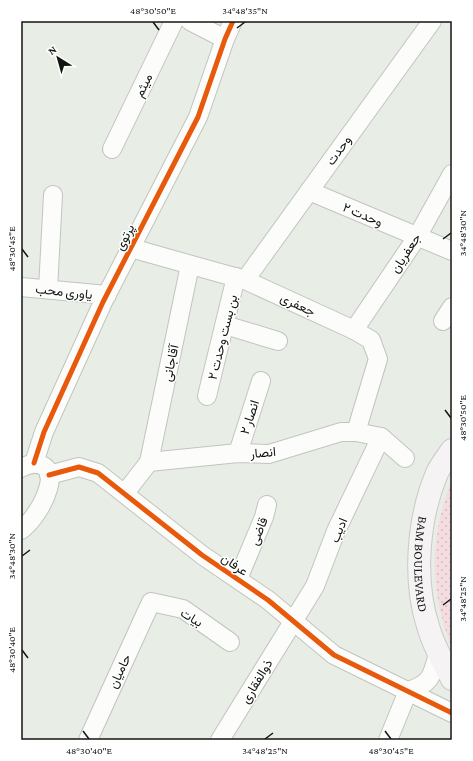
<svg xmlns="http://www.w3.org/2000/svg" width="473" height="761" viewBox="0 0 473 761" font-family="'Crimson Pro',Vazirmatn,serif">
<defs>
<pattern id="green-dots" width="8" height="8" patternUnits="userSpaceOnUse"><rect width="8" height="8" fill="#f4dce0"/><path d="M2 2h.1M6 6h.1" fill="none" stroke="#d0bcbf" stroke-width="1.8" stroke-linecap="round"/></pattern>
</defs>
<rect width="100%" height="100%" fill="#e8eee6"/>
<path fill="url(#green-dots)" d="M452 479V649C429 589 429 539 452 479Z"/>
<g fill="none" stroke-linecap="round" stroke-linejoin="round">
<defs>
<g id="minor">
<polyline points="190,21 225,39"/>
<polyline points="112,149 174,21"/>
<polyline points="309,191 452,251"/>
<polyline points="131,248 245,280 354,330 371,340 378,359 356,432"/>
<polyline points="245,280 432,21"/>
<polyline points="21,287 107,295"/>
<polyline points="48,289 53,195"/>
<polyline points="443,321 452,307"/>
<polyline points="225,325 278,341"/>
<polyline points="354,330 417,237 452,174"/>
<polyline points="207,396 236,277"/>
<polyline points="238,453 261,381"/>
<polyline points="149,462 238,453 269,454 341,432 356,432 381,437 405,458"/>
<polyline points="34,463 44,432 103,302 198,117 225,39 233,21"/>
<path d="M21 468C40 458 55 467 48 489 44 503 33 521 21 530"/>
<polyline points="49,475 79,467 98,473 202,555 268,600 334,655 452,713"/>
<polyline points="125,493 149,462 190,265"/>
<polyline points="238,579 264,517 267,505"/>
<path d="M408 691C431 684 432 676 438 654"/>
<polyline points="88,740 151,602 183,609 230,642"/>
<polyline points="220,740 315,586 336,531 381,437"/>
<polyline points="388,740 408,691"/>
</g>
<g id="major">
<path id="s1" d="M452 450C447 457 441 465 437 473 418 518 413 580 428 626 433 645 443 662 452 679"/>
</g>
</defs>
<use href="#minor" stroke="#c0c5bf" stroke-width="20"/>
<use href="#major" stroke="#c8cac7" stroke-width="24"/>
<use href="#minor" stroke="#fcfcfb" stroke-width="18"/>
<use href="#major" stroke="#f6f3f4" stroke-width="22"/>
<defs>
<g id="cycleway">
<polyline points="34,463 44,432 103,302 198,117 225,39 233,21"/>
<polyline points="49,475 79,467 98,473 202,555 268,600 334,655 452,713"/>
</g>
</defs>
<use href="#cycleway" stroke="#fff" stroke-width="8"/>
<use href="#cycleway" stroke="#e8590c" stroke-width="5"/>
</g>
<path fill="none" stroke="#121611" stroke-width="1.5" d="M153 22 159 30M237 28 245 22M443 239 451 233M22 249 28 257M445 410 451 418M22 556 30 550M443 605 451 599M22 650 28 658M83 731 89 739M385 731 391 739M265 739 273 733"/>
<g text-anchor="middle" stroke-width="3" stroke-linejoin="round" paint-order="stroke">
<g font-size="13" fill="#121611" stroke="#fff">
<text transform="translate(143 85) rotate(-64)" y="5">میثم</text>
<text transform="translate(338 150) rotate(-54)" y="5">وحدت</text>
<text transform="translate(363 214) rotate(23)" y="5">وحدت ۲</text>
<text transform="translate(124 237) rotate(-63)" y="5">پرتوی</text>
<text transform="translate(405 253) rotate(-57)" y="5">جعفریان</text>
<text transform="translate(64 291) rotate(6)" y="5">یاوری محب</text>
<text transform="translate(298 304) rotate(25)" y="5">جعفری</text>
<text transform="translate(222 337) rotate(-76)" y="5">بن بست وحدت ۲</text>
<text transform="translate(170 363) rotate(-78)" y="5">آقاجانی</text>
<text transform="translate(249 417) rotate(-72)" y="5">انصار ۲</text>
<text transform="translate(263 452) rotate(-5)" y="5">انصار</text>
<text transform="translate(338 530) rotate(-67)" y="5">ادیب</text>
<text transform="translate(258 531) rotate(-68)" y="5">قاضی</text>
<text transform="translate(235 564) rotate(34)" y="5">عرفان</text>
<text dy="5" stroke="none"><textPath href="#s1" startOffset="121">BAM BOULEVARD</textPath></text>
<text transform="translate(192 617) rotate(31)" y="5">بیات</text>
<text transform="translate(119 671) rotate(-65)" y="5">حامیان</text>
<text transform="translate(256 681) rotate(-59)" y="5">ذوالفقاری</text>
</g>
</g>
<rect width="473" height="761" fill="none" stroke="#ffffff" stroke-width="44"/>
<g transform="translate(58 58) rotate(323)" stroke="#ffffff" stroke-width="3" paint-order="stroke">
<path d="M0-3L7 15L0 10L-7 15Z" fill="#121611"/>
<text y="-6" font-size="11" font-weight="bold" text-anchor="middle" fill="#121611">N</text>
</g>
<rect x="22" y="22" width="429" height="717" fill="none" stroke="#121611" stroke-width="1.5"/>
<g font-size="10" text-anchor="middle" fill="#121611">
<text x="153" y="14">48°30'50"E</text>
<text x="245" y="14">34°48'35"N</text>
<text transform="translate(462 233) rotate(-90)" y="4">34°48'30"N</text>
<text transform="translate(11 249) rotate(-90)" y="4">48°30'45"E</text>
<text transform="translate(462 418) rotate(-90)" y="4">48°30'50"E</text>
<text transform="translate(11 556) rotate(-90)" y="4">34°48'30"N</text>
<text transform="translate(462 599) rotate(-90)" y="4">34°48'25"N</text>
<text transform="translate(11 650) rotate(-90)" y="4">48°30'40"E</text>
<text x="89" y="754">48°30'40"E</text>
<text x="265" y="754">34°48'25"N</text>
<text x="391" y="754">48°30'45"E</text>
</g>
</svg>
